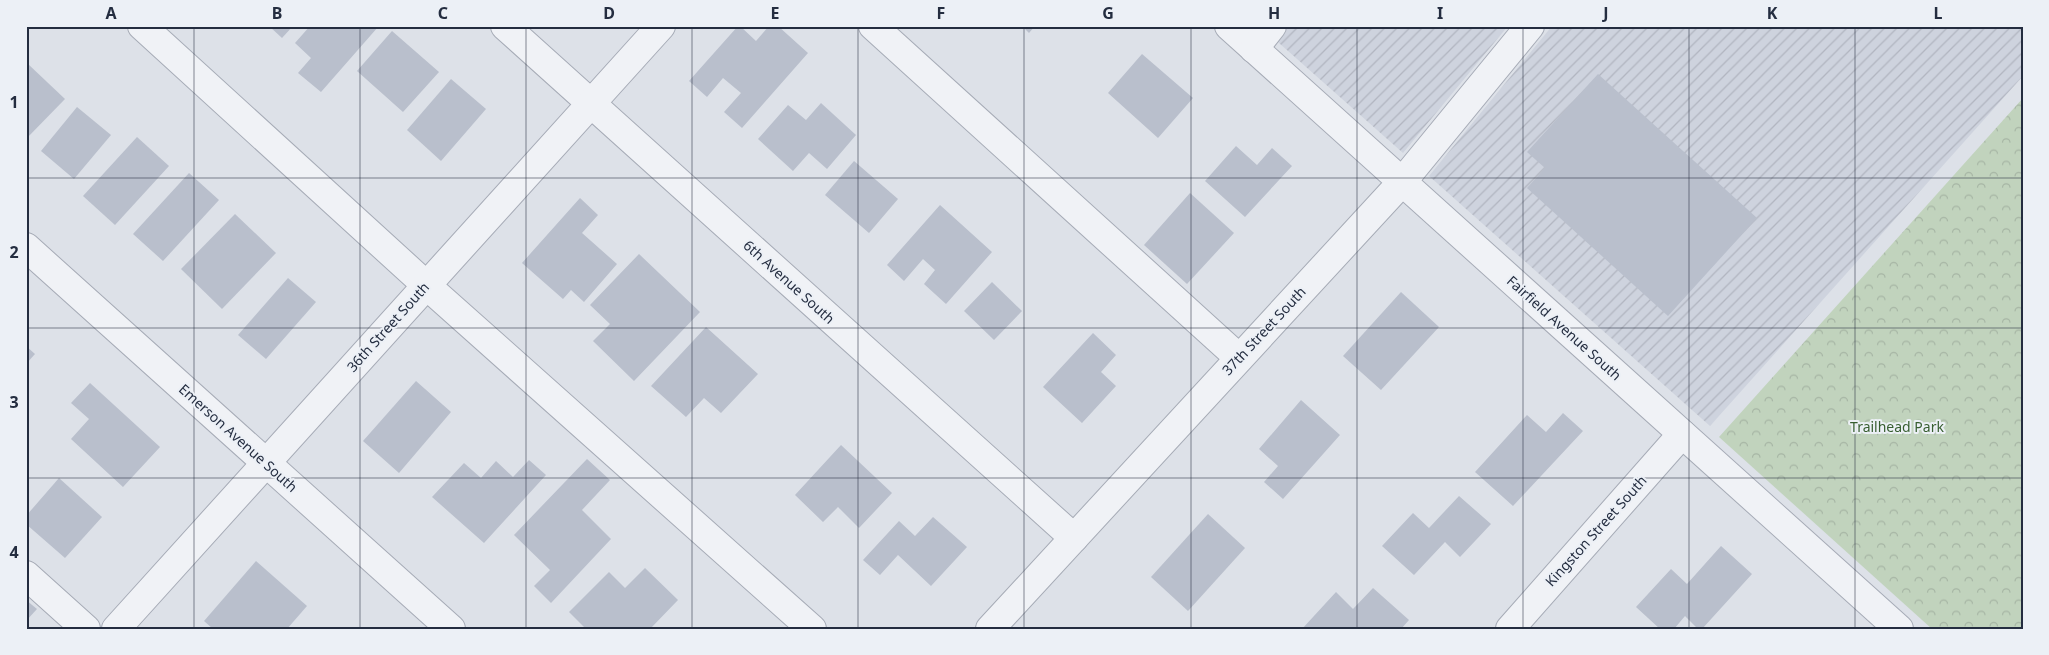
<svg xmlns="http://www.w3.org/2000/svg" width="2049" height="655" viewBox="0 0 2049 655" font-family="'Noto Sans',sans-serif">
<defs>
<pattern id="industrial-furrows" width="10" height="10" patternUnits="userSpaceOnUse" patternTransform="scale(1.25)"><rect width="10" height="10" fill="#ced3de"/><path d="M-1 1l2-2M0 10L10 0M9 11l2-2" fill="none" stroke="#b1b5c0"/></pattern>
<pattern id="park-crowns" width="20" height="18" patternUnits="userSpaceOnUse" patternTransform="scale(1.25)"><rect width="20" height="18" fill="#c1d3bd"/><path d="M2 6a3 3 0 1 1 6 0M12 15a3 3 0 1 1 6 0" fill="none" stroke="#a6b5a4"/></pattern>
</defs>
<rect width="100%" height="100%" fill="#dde1e8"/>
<g fill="url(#industrial-furrows)">
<polygon points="1260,26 1508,26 1403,153"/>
<polygon points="1552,26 2023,26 2023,76 1710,426 1429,176"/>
</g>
<polygon fill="url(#park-crowns)" points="2023,98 2023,629 1932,629 1719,437"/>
<g fill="#b9bfcc">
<polygon points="269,26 293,26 282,38"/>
<polygon points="310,26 376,26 378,27 321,92 298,73 311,58 295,43"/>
<polygon points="738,26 740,26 756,41 769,26 778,26 808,53 742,128 724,112 741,93 723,78 707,97 689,81"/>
<polygon points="1022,26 1035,26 1029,33"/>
<polygon points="392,31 439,72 403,112 357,71"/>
<polygon points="1142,54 1193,98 1158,138 1108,93"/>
<polygon points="28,64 65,99 26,139 26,65"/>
<polygon points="1598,74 1757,218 1668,316 1527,188 1545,168 1527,152"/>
<polygon points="451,79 486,109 441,161 407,130"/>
<polygon points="821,103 856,135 827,169 809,153 793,171 758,139 788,105 806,120"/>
<polygon points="77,107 111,135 74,179 41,151"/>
<polygon points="137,137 169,166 115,225 83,196"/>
<polygon points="1236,146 1257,165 1272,148 1292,166 1245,217 1205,181"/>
<polygon points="854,161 898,199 869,233 825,195"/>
<polygon points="189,173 219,200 163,261 133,234"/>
<polygon points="1190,193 1234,233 1187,284 1144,245"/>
<polygon points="580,198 598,215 582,233 617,264 584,302 571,290 563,299 522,263"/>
<polygon points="940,205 992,252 946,304 924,284 935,270 923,259 904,281 887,265"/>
<polygon points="235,214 276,253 222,309 181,269"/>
<polygon points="639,254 700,312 634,381 593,341 610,324 590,305"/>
<polygon points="288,278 316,302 266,359 238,335"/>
<polygon points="992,282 1022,311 994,340 964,311"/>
<polygon points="1401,292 1439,327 1381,390 1343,356"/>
<polygon points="706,327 758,374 721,413 704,398 686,417 651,386"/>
<polygon points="1093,333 1116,355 1101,372 1116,386 1082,423 1043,387"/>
<polygon points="26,346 35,354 26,364"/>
<polygon points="416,381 451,412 399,473 363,441"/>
<polygon points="90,383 160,447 123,487 71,439 89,419 71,403"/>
<polygon points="1301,400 1340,435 1283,499 1264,482 1278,466 1259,449"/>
<polygon points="1563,413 1583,431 1513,506 1475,472 1527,415 1546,432"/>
<polygon points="841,445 892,493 859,528 838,507 823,522 795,495"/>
<polygon points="587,459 610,480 582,510 611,539 551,603 534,586 550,570 514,535"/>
<polygon points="529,460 546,475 484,543 432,497 464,463 481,478 496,461 513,477"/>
<polygon points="59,478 102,517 65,558 26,524 26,516"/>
<polygon points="1459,496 1491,524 1460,557 1445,542 1414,575 1382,546 1413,513 1429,528"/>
<polygon points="1208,514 1245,548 1188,611 1151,577"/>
<polygon points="933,517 967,547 931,586 898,555 880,575 863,560 899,521 915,536"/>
<polygon points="1721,546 1752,574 1702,629 1698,629 1685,616 1674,629 1660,629 1636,607 1671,569 1687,584"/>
<polygon points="256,561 307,606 287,629 213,629 204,621"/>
<polygon points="645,568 678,600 650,629 586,629 569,612 609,572 625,588"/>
<polygon points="1373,588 1409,620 1401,629 1302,629 1336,592 1353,609"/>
<polygon points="26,600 37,609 26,621"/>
</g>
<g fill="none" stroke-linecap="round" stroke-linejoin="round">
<defs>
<g id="minor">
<polyline points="142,26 426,285 812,629"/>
<polyline points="505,26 1074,538"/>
<polyline points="873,26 1239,358"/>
<polyline points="1229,26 1899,629"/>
<polyline points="1254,49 1272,26"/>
<polyline points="26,247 451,629"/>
<polyline points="26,575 86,629"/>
<polyline points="116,629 661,26"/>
<polyline points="990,629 1402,182 1530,26"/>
<polyline points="1510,629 1682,434"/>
</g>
</defs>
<use href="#minor" stroke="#a6abb6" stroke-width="30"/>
<use href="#minor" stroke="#f0f2f6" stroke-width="28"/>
</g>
<path fill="none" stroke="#242d40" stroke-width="1" stroke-opacity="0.55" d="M194 26V629M360 26V629M526 26V629M692 26V629M858 26V629M1024 26V629M1191 26V629M1357 26V629M1523 26V629M1689 26V629M1855 26V629M26 178H2023M26 328H2023M26 478H2023"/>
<g text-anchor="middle" stroke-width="4" stroke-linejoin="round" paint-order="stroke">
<g font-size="14" fill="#242d40" stroke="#ecf0f6">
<text transform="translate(789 282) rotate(42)" y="5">6th Avenue South</text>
<text transform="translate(388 327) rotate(-48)" y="5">36th Street South</text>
<text transform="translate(1564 328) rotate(42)" y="5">Fairfield Avenue South</text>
<text transform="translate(1264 331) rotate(-47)" y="5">37th Street South</text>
<text transform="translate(238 438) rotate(42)" y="5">Emerson Avenue South</text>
<text transform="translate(1596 531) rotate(-48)" y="5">Kingston Street South</text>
</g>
<g font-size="14" fill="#375e30" stroke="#ecf0f6">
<text x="1897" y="432">Trailhead Park</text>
</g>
</g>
<rect width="2049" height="655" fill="none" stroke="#ecf0f6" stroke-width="55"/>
<rect x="28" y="28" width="1994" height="600" fill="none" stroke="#242d40" stroke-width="2"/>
<g font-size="16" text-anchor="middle" font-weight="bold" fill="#242d40">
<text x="111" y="19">A</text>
<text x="277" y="19">B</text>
<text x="443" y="19">C</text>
<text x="609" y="19">D</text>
<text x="775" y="19">E</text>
<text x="941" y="19">F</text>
<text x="1108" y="19">G</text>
<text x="1274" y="19">H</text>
<text x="1440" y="19">I</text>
<text x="1606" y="19">J</text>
<text x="1772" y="19">K</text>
<text x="1938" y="19">L</text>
<text x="14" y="108">1</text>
<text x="14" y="258">2</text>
<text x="14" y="408">3</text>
<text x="14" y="558">4</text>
</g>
</svg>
